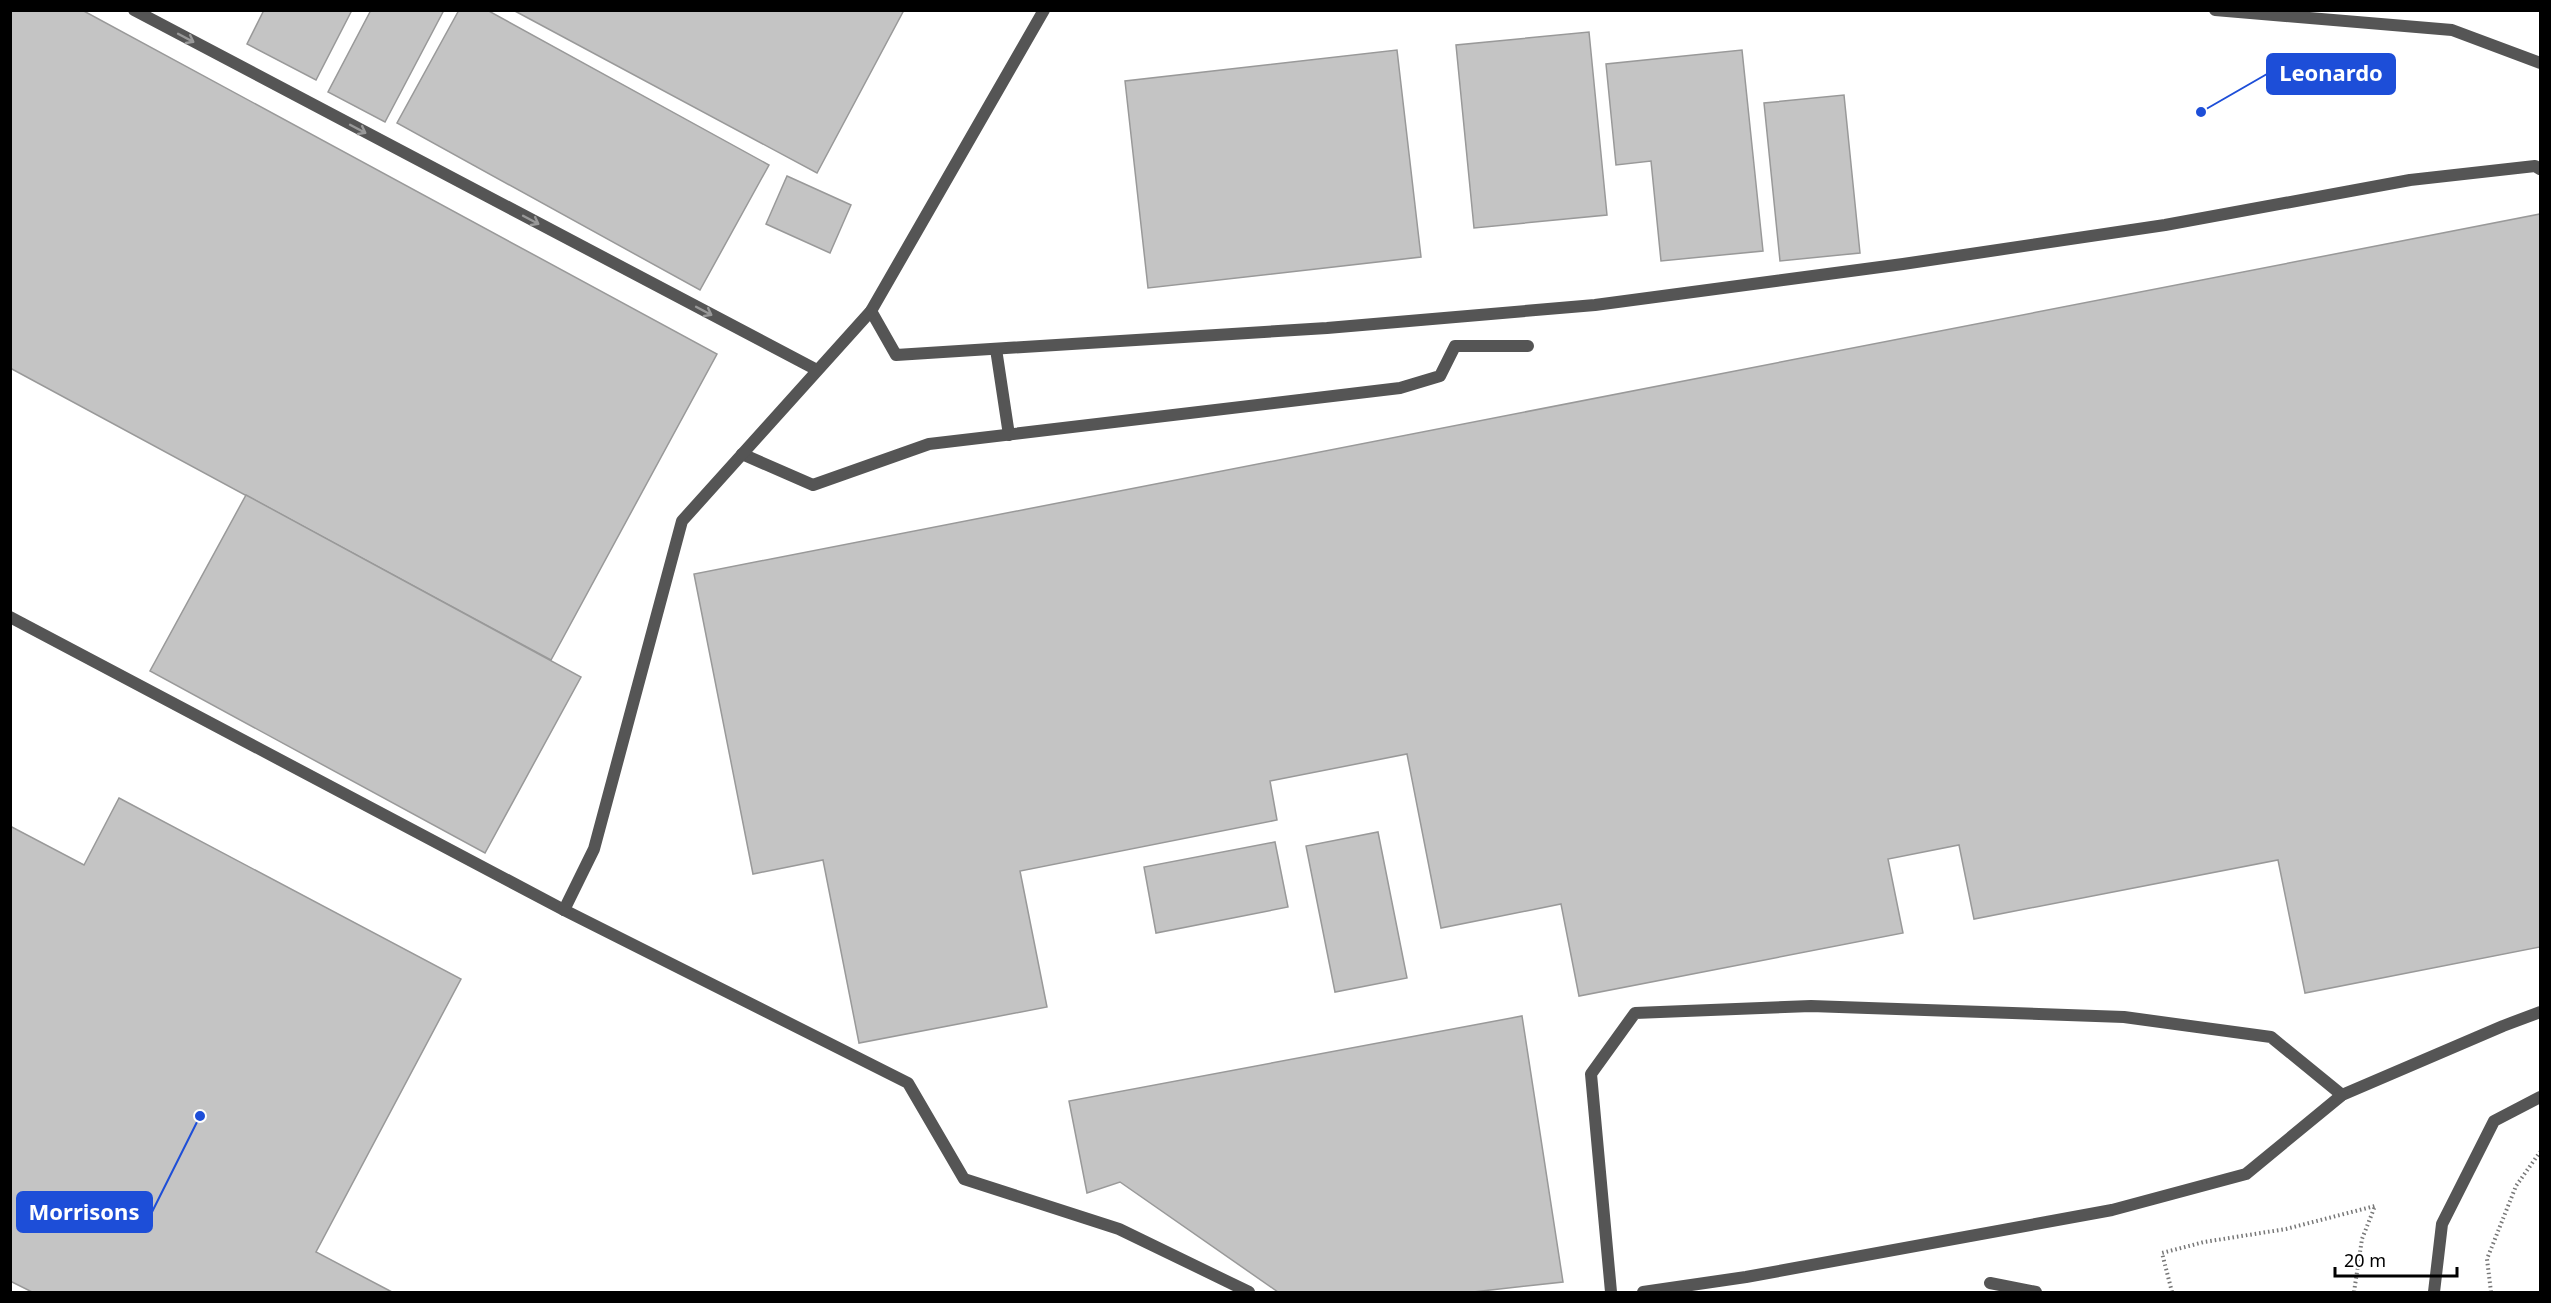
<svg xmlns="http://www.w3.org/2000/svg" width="2551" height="1303" viewBox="0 0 2551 1303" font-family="'Noto Sans',sans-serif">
<rect width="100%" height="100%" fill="#fff"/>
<g fill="#c4c4c4" stroke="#999" stroke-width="1.5">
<polygon points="10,10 82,10 717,354 551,660 10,368"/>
<polygon points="264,10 352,10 316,80 247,44"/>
<polygon points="371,10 444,10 385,122 328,92"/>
<polygon points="459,10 487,10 769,165 700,290 397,123"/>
<polygon points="513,10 904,10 817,173"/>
<polygon points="1589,32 1607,215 1474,228 1456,45"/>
<polygon points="1397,50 1421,257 1148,288 1125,81"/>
<polygon points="1742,50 1763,251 1661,261 1651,161 1616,165 1606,64"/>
<polygon points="1844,95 1860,253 1780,261 1764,103"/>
<polygon points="787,176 851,205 830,253 766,224"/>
<polygon points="2540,214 2540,947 2305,993 2278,860 1974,919 1959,845 1888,859 1903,933 1579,996 1561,904 1441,928 1407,754 1270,781 1277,820 1020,871 1047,1007 859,1043 823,860 753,874 694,574"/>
<polygon points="246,495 581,677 485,853 150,671"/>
<polygon points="119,798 461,979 316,1252 392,1292 32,1292 10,1281 10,826 84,865"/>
<polygon points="1378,832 1407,978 1335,992 1306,846"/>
<polygon points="1275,842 1288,907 1156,933 1144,867"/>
<polygon points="1522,1016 1563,1282 1473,1292 1278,1292 1120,1182 1087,1193 1069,1101"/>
</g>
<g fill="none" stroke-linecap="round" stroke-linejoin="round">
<g stroke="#777" stroke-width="4" stroke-dasharray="1.5 3" stroke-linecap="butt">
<polyline points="2172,1292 2162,1253 2204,1242 2286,1229 2375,1206"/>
<polyline points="2354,1292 2362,1239 2375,1206"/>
<polyline points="2491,1292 2487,1259 2516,1186 2540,1152"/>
</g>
<g stroke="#555" stroke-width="12">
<polyline points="134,10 817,370"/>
<polyline points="2215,10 2452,30 2540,63"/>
<polyline points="871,311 896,355 1327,328 1595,305 1903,264 2165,225 2410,180 2535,166 2540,169"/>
<polyline points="996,349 1009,435"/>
<polyline points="742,454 813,485 929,444 1400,388 1440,376 1455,346 1528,346"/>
<polyline points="10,617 564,910 908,1083 964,1179 1119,1229 1249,1292"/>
<polyline points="564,910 594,849 682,521 871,311 1044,10"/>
<polyline points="1990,1283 2036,1292"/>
<polyline points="1611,1292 1591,1074 1635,1013 1811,1006 2124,1017 2271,1037 2342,1095"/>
<polyline points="1643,1292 1746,1277 2112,1210 2246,1174 2342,1095 2503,1026 2540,1012"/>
</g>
<polyline stroke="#555" stroke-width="12" points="2434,1292 2442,1224 2494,1121 2540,1097"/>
</g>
<defs><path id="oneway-shaft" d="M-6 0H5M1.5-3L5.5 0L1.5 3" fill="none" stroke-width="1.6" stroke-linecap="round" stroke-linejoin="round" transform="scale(1.5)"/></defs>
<g stroke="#999">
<use href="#oneway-shaft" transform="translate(186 38) rotate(28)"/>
<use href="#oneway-shaft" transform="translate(358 129) rotate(28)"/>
<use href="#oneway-shaft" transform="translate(531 220) rotate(28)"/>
<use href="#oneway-shaft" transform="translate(704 311) rotate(28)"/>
</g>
<path fill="none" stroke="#1d4ed8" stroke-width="2" d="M2201 112L2267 74M200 1116L152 1212"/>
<g fill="#1d4ed8" stroke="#fff" stroke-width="2">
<circle cx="2201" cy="112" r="6"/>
<circle cx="200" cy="1116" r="6"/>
</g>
<g fill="#1d4ed8" stroke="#1d4ed8" stroke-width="2">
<rect x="2267" y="54" width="128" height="40" rx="6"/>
<rect x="17" y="1192" width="135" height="40" rx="6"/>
</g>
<g font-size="22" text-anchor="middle" font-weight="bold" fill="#fff">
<text x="2331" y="81">Leonardo</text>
<text x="84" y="1220">Morrisons</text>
</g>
<rect width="2551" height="1303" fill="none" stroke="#000000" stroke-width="24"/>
<path d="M2335 1267v9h122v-9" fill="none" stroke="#000000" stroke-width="3"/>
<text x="2344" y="1267" font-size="18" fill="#000000" stroke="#ffffff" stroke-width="4.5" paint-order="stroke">20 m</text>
</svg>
